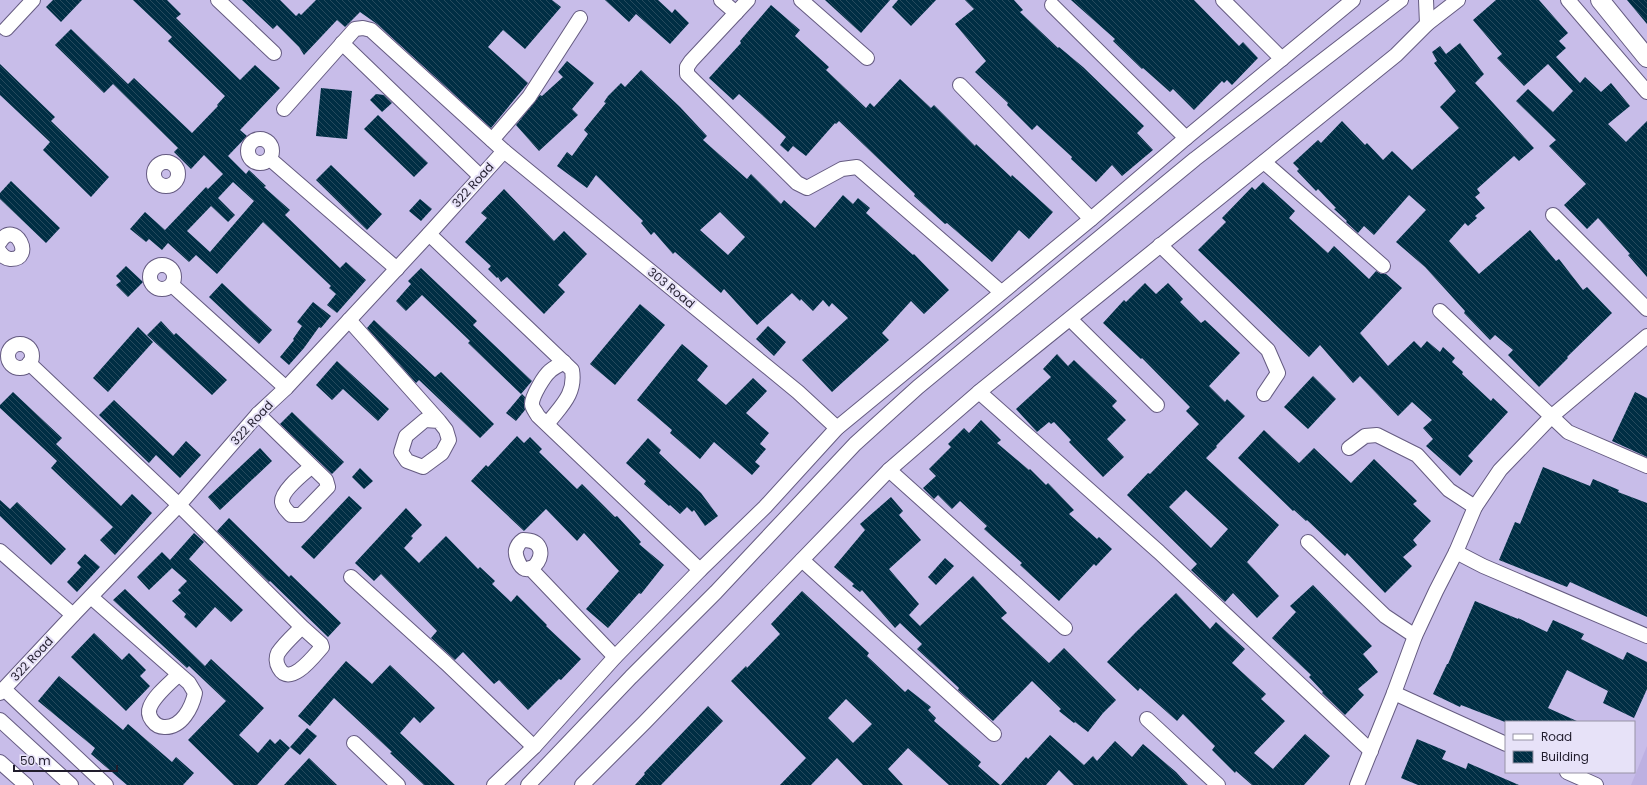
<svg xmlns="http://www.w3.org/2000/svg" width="1647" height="785" viewBox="0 0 1647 785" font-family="Poppins,sans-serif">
<defs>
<pattern id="building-back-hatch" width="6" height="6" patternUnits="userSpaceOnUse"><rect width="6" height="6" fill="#002e44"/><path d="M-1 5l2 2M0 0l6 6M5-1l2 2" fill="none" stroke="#264a5d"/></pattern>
</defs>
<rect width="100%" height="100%" fill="#c8bde9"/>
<polygon fill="#bdb0e1" points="1647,746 1647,785 1631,785"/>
<g fill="url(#building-back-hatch)" fill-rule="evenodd">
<polygon points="53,0 82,0 61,22 46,7"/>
<path d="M133 0H167L181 14 176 18 240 80 255 65 280 88 240 130 247 136 228 156 246 174 249 170 266 186 264 187 290 210 285 215 340 268 346 262 366 280 337 313 327 305 336 294 329 288 331 286 263 222 217 274 196 255 189 262 168 243 162 250 149 239 146 242 130 229 145 212 165 230 206 187 208 189 223 174 204 155 191 169 174 152 178 148 113 84 104 93 55 45 71 29 128 84 134 78 192 133 218 106 217 105 225 96 168 41 172 37ZM233 182 254 201 210 252 187 231 211 206 228 222 235 215 218 198Z"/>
<polygon points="242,0 280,0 296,16 299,13 301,15 316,0 552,0 561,7 525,49 503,30 488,47 528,83 491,128 377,24 360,12 345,27 337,20 304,55 299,47 277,25 273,29"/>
<polygon points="605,0 658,0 672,13 675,9 689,23 670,44 636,14 629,22"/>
<polygon points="825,0 890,0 861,33"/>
<polygon points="898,0 936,0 911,26 892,7"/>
<polygon points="965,0 1014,0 1023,10 1020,12 1058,48 1059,47 1083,67 1144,126 1137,133 1153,150 1122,176 1112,165 1096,182 1071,159 1072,157 1037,125 1032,130 1007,105 1008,103 975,72 986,61 955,24 974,9"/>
<polygon points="1071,0 1194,0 1239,46 1243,42 1258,58 1232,85 1227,80 1224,83 1222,81 1194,110 1173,89 1170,92 1143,68 1142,69 1113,41 1115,39"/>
<polygon points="1496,0 1539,0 1568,33 1559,41 1566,48 1556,57 1580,83 1585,77 1601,92 1611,83 1630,106 1608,124 1626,142 1647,121 1647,277 1628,255 1630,254 1598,218 1587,229 1564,205 1586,184 1549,146 1556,140 1516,101 1528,89 1553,112 1573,91 1548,64 1524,86 1497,58 1502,54 1473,20"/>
<polygon points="1627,0 1647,0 1647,24"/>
<polygon points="771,5 800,30 795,36 829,67 826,70 866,108 870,103 874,107 900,79 931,108 934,105 975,146 976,144 1011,177 1012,175 1053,212 1029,239 1019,230 992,262 947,223 945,224 914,196 915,194 839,121 836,124 835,123 806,156 793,146 788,152 780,145 786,137 739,94 733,100 709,78 741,43 740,41"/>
<polygon points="1460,43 1484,74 1475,83 1534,148 1519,161 1514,156 1477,189 1480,193 1475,197 1485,208 1475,216 1477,218 1468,226 1465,223 1449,241 1479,274 1530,230 1556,261 1559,259 1583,290 1587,287 1612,313 1567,357 1568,358 1539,387 1508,355 1513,350 1495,335 1490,340 1464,313 1465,311 1425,267 1396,242 1426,210 1409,195 1374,235 1364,226 1358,233 1346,222 1347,221 1334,209 1336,208 1318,189 1316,191 1297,171 1299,169 1293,163 1318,140 1321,143 1342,121 1365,145 1367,143 1383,160 1392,151 1412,170 1459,128 1440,107 1456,91 1434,63 1437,61 1432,52 1440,46 1446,54"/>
<polygon points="567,61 594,83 572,109 578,115 539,151 516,125 540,95 542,96 563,77 558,72"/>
<polygon points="0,64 55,117 51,121 109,177 91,197 43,150 50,142 0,95"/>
<path d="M641 70 680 107 707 136 703 140 747 179 751 174 781 204 784 200 815 228 843 195 853 204 858 198 870 208 866 213 913 255 914 254 949 290 924 314 911 301 882 333 889 340 832 392 802 360 848 318 832 303 829 307 823 300 813 311 801 299 800 301 792 293 757 325 724 289 721 293 675 252 673 254 654 232 651 235 641 223 643 221 596 175 587 188 557 166 567 152 572 156 588 134 584 130 606 103 604 102 608 96 621 83 625 87ZM720 212 745 237 728 255 700 230Z"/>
<polygon points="321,88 352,91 347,139 316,136"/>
<polygon points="376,94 384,95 392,103 382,112 370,100"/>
<polygon points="378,115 428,163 414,177 364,129"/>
<polygon points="331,165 382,214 367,230 316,180"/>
<polygon points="11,181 60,228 46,243 0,199 0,193"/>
<polygon points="1263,182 1295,211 1289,218 1328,253 1334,246 1369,279 1376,271 1381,274 1386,274 1402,288 1360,333 1388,366 1414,341 1421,348 1427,341 1440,352 1443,347 1455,358 1452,362 1463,372 1462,374 1491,401 1493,398 1508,412 1468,456 1473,461 1460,476 1426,446 1433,439 1423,428 1432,420 1412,402 1398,416 1360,376 1353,383 1320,345 1309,357 1198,250 1226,222 1222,218 1252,187 1255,190"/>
<polygon points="504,189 554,241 564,231 587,254 558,285 565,292 544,314 507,277 501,282 498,277 497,278 488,269 491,266 465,242 487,218 481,213"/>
<polygon points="420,199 432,209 421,221 409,211"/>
<polygon points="126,266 143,282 128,297 116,285 121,281 116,276"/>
<polygon points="421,268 477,321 473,325 532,381 521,394 468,343 470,341 422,295 406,311 396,301 411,284 408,281"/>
<polygon points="222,283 272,330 259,344 209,297"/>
<path d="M1145 283 1156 294 1168 283 1183 299 1180 302 1201 323 1205 320 1240 353 1209 386 1225 402 1227 399 1245 416 1216 446 1217 447 1206 458 1279 525 1247 562 1279 596 1257 618 1233 593 1225 602 1191 570 1197 564 1127 495 1148 473 1150 474 1199 424 1186 411 1190 407 1142 358 1141 359 1103 323 1124 300 1126 302ZM1186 490 1228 529 1211 548 1169 507Z"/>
<polygon points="313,302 331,316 321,328 319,327 304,348 289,365 280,357 294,340 293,339 302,326 297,322"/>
<polygon points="640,304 665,325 615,385 590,364"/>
<polygon points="374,320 435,377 441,372 494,424 480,438 419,380 416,383 367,328"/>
<polygon points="161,321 174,335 176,333 227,380 212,395 147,335"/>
<polygon points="768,326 786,342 774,356 756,339"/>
<polygon points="138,327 153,342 108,392 93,378"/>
<polygon points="682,344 708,366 697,380 726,405 753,378 767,391 746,413 769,433 760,444 766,449 755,462 760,466 752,475 714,442 700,459 670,433 672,430 637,400"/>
<polygon points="1057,354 1068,366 1074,360 1117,401 1112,406 1126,420 1107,439 1124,457 1103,477 1069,442 1071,440 1054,422 1051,424 1049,422 1037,432 1016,409 1051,377 1043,369"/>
<polygon points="337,361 389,409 378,421 343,389 332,400 316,385"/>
<polygon points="1313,376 1336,399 1308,429 1284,407"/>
<polygon points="13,392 62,438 56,444 121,506 132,494 152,513 115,555 100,540 113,527 51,468 57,461 0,408 0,405"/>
<polygon points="1635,392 1647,398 1647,457 1612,441"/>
<polygon points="522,394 525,397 524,405 525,410 516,421 506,413"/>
<polygon points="114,400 173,456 186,441 201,455 180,478 156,455 149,463 99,415"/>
<polygon points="292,412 344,462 332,474 280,424"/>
<polygon points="981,420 1001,440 997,443 1029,470 1030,469 1046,485 1048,483 1074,510 1069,514 1097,539 1099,537 1112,549 1096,566 1094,564 1059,601 1020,565 1022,563 984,529 987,526 960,501 952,509 938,495 934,499 923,488 936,476 929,469 951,447 948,444 964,428 969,433"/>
<polygon points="1264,430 1299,463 1314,448 1351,483 1374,459 1417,501 1413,504 1431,521 1413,540 1417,545 1403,557 1412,566 1385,593 1347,553 1345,556 1307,520 1306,521 1294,510 1293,511 1238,458"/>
<polygon points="517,436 524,443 530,437 542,449 539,452 577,489 582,484 615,517 617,516 641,542 639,544 664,565 641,594 639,593 608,628 586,609 619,571 584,533 577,541 546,509 524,531 471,481 486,465 488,467"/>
<polygon points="648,438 661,450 659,453 701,493 718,516 705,526 694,510 692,512 687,507 680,514 670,505 669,506 644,484 646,481 626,463"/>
<polygon points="260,448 272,461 220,510 208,497"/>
<polygon points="1543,467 1590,486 1593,479 1619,490 1618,492 1647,503 1647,617 1570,582 1567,587 1499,560 1515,522 1520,524"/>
<polygon points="360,468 373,481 364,489 352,477"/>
<polygon points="349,496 362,508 314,559 301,547"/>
<polygon points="891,497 903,511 899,515 921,540 889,569 919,604 909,615 920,626 973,576 1007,613 1001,618 1049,663 1064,648 1116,700 1103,713 1088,732 1075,722 1074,723 1059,711 1061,709 1032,681 993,721 958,690 959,688 917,649 922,644 900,623 895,628 862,590 860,592 852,586 854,584 834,567 865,530 860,524"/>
<polygon points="0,500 10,509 17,502 66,549 51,565 0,516"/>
<polygon points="406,508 422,525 411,536 413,538 404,548 419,563 446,536 478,569 480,567 495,581 492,584 511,602 517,595 547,625 546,626 581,659 561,680 559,679 528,710 499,680 494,684 463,652 455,660 431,638 437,631 381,574 374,581 355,563"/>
<polygon points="229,518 289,577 291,575 341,623 328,637 270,581 269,582 217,531"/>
<polygon points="194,533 204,542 189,559 243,610 231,622 215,607 196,628 184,617 186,614 172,601 181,593 178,590 187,581 172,568 149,590 137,577 162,552 170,560"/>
<polygon points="85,554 100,567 77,592 67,582 81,567 77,563"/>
<polygon points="945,558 954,566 936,585 928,577"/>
<polygon points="1313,585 1372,646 1363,654 1378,672 1358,689 1364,695 1345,715 1322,693 1323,692 1309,677 1311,675 1272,638 1296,612 1290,606"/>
<polygon points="125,589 205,666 211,659 264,708 239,735 258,753 270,739 275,744 280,739 290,748 257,785 234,785 188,740 226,701 189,666 187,668 113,600"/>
<path d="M802 591 869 653 867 656 905 692 908 689 931 707 928 710 936 718 934 721 981 762 978 766 1000 785H949L908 748 888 769 903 785H863L837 758 811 785H780L806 758 731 681 746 666 747 668 780 634 771 624ZM846 699 872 724 853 743 828 718Z"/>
<polygon points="1176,593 1210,629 1216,622 1245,649 1232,663 1266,694 1261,699 1285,721 1254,753 1273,769 1305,734 1330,756 1304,785 1252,785 1236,771 1235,773 1212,750 1215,746 1183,714 1177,721 1140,688 1138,691 1107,662 1136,632"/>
<polygon points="1475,601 1518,619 1518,618 1547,632 1553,620 1584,634 1581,639 1623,660 1627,652 1647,662 1647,689 1634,718 1603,703 1608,691 1567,670 1548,708 1579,722 1505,722 1461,705 1460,707 1433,694 1447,664 1448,664"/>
<polygon points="94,633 122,660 129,653 146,670 140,676 150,686 126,711 71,657"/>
<polygon points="346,661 372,684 390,665 435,708 420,723 414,717 400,733 455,785 424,785 390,753 392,752 334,698 310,726 298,716"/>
<polygon points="59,676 123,730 128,724 172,762 176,757 194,773 183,785 127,785 91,754 95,748 38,701"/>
<polygon points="708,706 723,721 661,785 635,785 645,774 644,773"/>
<polygon points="307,728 317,736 300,755 290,747"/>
<polygon points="1050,735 1084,765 1093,756 1097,761 1115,741 1132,757 1143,744 1176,772 1188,785 1074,785 1059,770 1046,785 1001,785 1026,757 1028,759"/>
<polygon points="1417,739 1446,751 1442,759 1466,769 1468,763 1519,785 1418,785 1401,778"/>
<polygon points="309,758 337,785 284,785"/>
</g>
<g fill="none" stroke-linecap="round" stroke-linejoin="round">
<defs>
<g id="minor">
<polyline points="218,0 274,53"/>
<polyline points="721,0 736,13"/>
<polyline points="748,0 691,61 687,67 687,74 797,183 807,188 842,169 857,167 1001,292"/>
<polyline points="801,0 867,58"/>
<polyline points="1223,0 1282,59"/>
<polyline points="1426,0 1427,24"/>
<polyline points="1568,0 1647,92"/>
<polyline points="1052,5 1186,138"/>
<polyline points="6,29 33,0"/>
<polyline points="342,43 480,176"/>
<polyline points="960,85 1091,219"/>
<polyline points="284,109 355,29 363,28 371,30 504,151 798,392 837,428"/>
<circle cx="260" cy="151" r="12"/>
<polyline points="492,140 529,97 580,18"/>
<polyline points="270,159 397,269"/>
<polyline points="1264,162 1383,266"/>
<circle cx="166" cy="174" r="12"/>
<polyline points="1553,215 1647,309"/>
<path d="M429 234 572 370C576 394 561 406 548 423"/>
<path d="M0 242C15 218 36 260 10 259 5 258 2 256 0 252"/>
<polyline points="1160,245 1268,350 1278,373 1264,394"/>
<circle cx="162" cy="277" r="12"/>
<polyline points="172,285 286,388"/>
<polyline points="1440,311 1568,432 1647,466"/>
<polyline points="349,320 439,421 446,430 449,440 442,453 423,467 407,461 401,452 406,436 425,420 439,421"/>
<polyline points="1071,320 1157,405"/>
<circle cx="20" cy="356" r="12"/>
<path d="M564 362C560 365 554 367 550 371 544 376 532 396 532 404 532 408 536 412 538 416L700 570"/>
<path d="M29 363 179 505 302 627 321 644 322 647C314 656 290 688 279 668 276 663 276 657 278 653 284 644 294 635 302 627"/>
<polyline points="979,392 1159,552 1371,751"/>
<path d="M258 414 326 480 328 487 301 515H291C287 511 283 508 282 502 281 491 303 474 311 467"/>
<polyline points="1349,448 1365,436 1377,435 1417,455 1449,490 1475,507"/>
<polyline points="889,470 1065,628"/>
<path d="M523 540C529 540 536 541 539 547 544 556 535 571 525 569 519 567 515 555 516 550 517 546 520 542 523 540Z"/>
<polyline points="1308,542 1385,616 1415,636"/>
<polyline points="0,551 73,615"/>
<polyline points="1456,552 1483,566 1647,636"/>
<polyline points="802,560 994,734"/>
<polyline points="530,568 615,657"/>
<polyline points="351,577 446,663 534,747"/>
<path d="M91 597 189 683 195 693C192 707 182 728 164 727 155 727 146 716 150 707 155 695 169 684 178 675"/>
<polyline points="4,689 106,785"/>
<polyline points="0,693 73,615 179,505 258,414 286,388 429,234 504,151"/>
<polyline points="1394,693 1506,744"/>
<polyline points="1147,719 1218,785"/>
<polyline points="0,720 71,785"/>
<polyline points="354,743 398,785"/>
<polyline points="0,762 26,785"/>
<polyline points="1567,772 1596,785"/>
<polyline points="494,785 534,747 615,657 700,570 765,507 837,428 1091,219 1186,138 1353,0"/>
<polyline points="528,785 631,677 716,592 855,444 918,387 1195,159 1401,0"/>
<polyline points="582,785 644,723 889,470 979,392 1396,55 1427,24 1458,0"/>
<polyline points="1357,785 1394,693 1415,636 1436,591 1456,552 1475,507 1500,470 1552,416 1647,336"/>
</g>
<polyline id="major" points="1600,0 1647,58"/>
</defs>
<use href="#minor" stroke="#655b81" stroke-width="16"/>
<use href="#major" stroke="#655b81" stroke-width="20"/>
<use href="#minor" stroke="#fff" stroke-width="14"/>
<use href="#major" stroke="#fff" stroke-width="18"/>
</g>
<g text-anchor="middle" stroke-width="4" stroke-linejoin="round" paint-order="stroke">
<g font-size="12" fill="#201c2c" stroke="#e7e2f8">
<text transform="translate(473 185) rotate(-48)" y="4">322 Road</text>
<text transform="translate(671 288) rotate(39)" y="4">303 Road</text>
<text transform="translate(252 423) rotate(-47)" y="4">322 Road</text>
<text transform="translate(32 659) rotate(-47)" y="4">322 Road</text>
</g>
</g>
<rect x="1505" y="721" width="130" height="52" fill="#e7e2f8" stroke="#9793a6"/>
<rect x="1513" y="734" width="20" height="6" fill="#ffffff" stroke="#9793a6"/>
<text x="1541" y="741" font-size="12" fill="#201c2c">Road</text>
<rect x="1513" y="751" width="20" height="12" fill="url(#building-back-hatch)" stroke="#9793a6"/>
<text x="1541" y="761" font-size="12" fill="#201c2c">Building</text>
<path d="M14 765v6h103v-6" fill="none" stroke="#201c2c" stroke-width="2"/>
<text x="20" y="765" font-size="12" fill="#201c2c" stroke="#e7e2f8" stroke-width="3" paint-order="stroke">50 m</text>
</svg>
